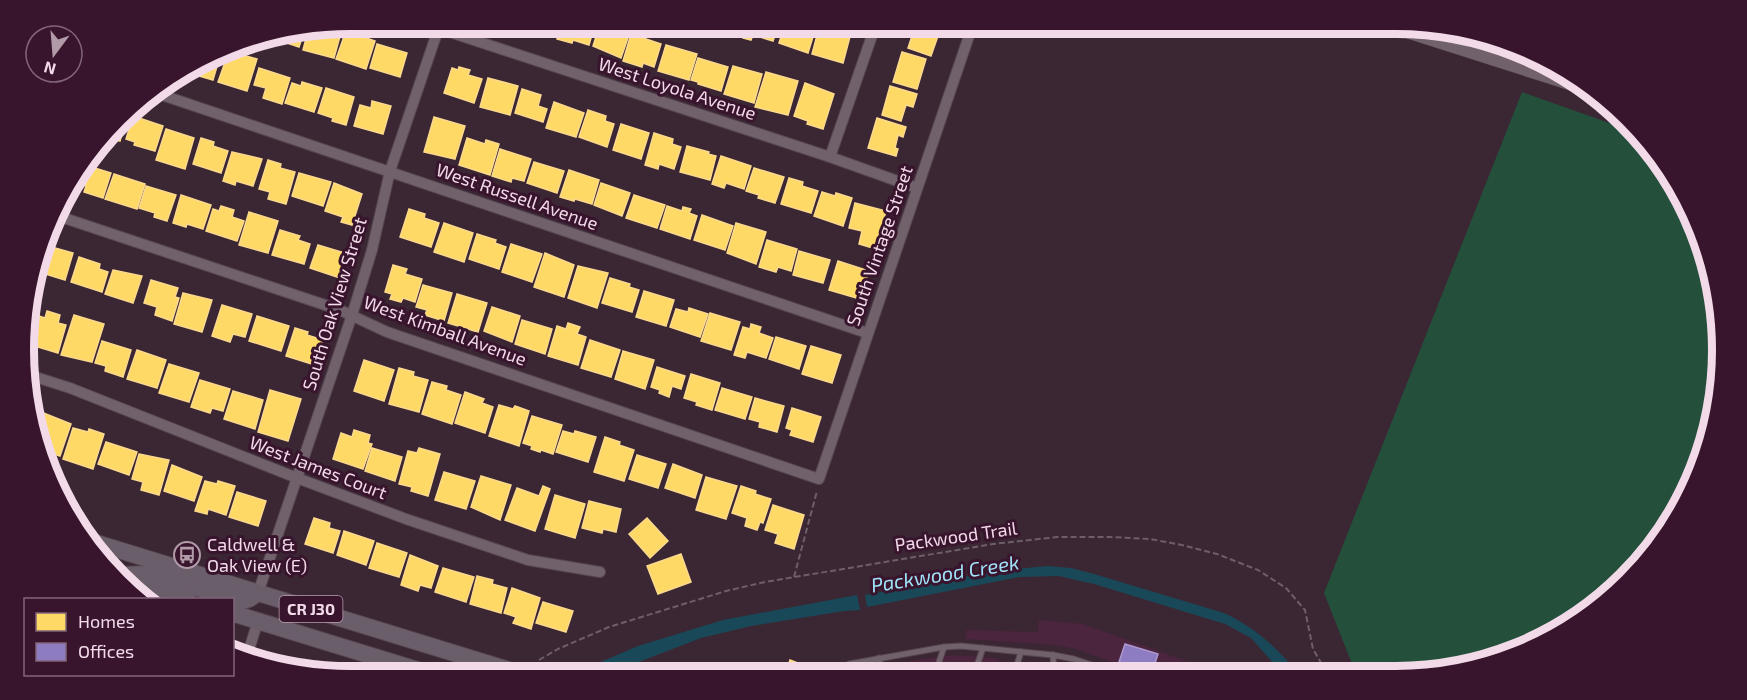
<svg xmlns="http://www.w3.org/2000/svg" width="1747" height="700" viewBox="0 0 1747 700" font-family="'Exo 2',sans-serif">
<rect width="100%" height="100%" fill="#3b2734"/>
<g fill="#4b243e">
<polygon points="1039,620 1083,624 1223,674 1145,674 1076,649 1055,645 966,639 966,630 1038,632"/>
<polygon points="952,655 996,658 1003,663 1004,674 853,675 858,669"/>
<polygon points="1033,663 1069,667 1090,674 1023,674 1028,664"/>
</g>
<polygon fill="#234f3b" points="1522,92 1632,131 1689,206 1722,328 1706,454 1672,524 1644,543 1594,607 1541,643 1440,673 1390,673 1354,669 1324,593"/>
<g fill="#194958">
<path d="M1047 566 1071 568 1094 574 1224 613C1254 627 1277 647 1298 674H1283L1251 638 1225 624 1094 584 1059 576 1019 577 867 607 865 595 996 571Z"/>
<polygon points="857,595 860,610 844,611 751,626 701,638 605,675 594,675 580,671 638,646 723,620"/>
</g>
<g fill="#ffd966" stroke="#fbd98d" stroke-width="1.5">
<polygon points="527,24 558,24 555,34 526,26"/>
<polygon points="562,24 595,24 589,45 573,40 572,43 557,39"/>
<polygon points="600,24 630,32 621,58 593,46"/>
<polygon points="711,24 744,24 741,33"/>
<polygon points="748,24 779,24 773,41 753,35 751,40 743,38"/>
<polygon points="785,24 817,24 808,53 779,43"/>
<polygon points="820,24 833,24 852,29 843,63 812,54"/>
<polygon points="916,24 934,24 947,28 945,35 939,33 931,56 908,48"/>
<polygon points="334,27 342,29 334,58 303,50 308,31"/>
<polygon points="346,31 375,41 366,69 336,59"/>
<polygon points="304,32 299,47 269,37"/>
<polygon points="631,34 661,44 654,67 643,63 642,67 623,61"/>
<polygon points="377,44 407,53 400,77 370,68"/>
<polygon points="666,45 697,54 689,80 658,71"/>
<polygon points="229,51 257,59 247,91 218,82"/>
<polygon points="902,52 926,59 917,89 893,82"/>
<polygon points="220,56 213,80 199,76 200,73 194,71"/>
<polygon points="698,58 728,67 721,91 698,84 698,82 691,80"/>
<polygon points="733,66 762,74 754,103 724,94"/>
<polygon points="459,67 470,70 468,75 482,79 474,103 444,93 452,68 458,70"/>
<polygon points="259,68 290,78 282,104 263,98 266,88 254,85"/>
<polygon points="766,72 798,81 788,115 755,107"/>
<polygon points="488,78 518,86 510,115 480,107"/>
<polygon points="302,82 322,88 314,112 285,103 292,83 301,86"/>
<polygon points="805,83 834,94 823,129 807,124 808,121 794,116"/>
<polygon points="890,86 917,94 913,107 906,105 901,121 882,115"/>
<polygon points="326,88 354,97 346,125 332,121 333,118 318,113"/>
<polygon points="522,89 541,95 538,106 547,109 543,122 515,113"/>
<polygon points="372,101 391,106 383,134 354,126 360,105 371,108"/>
<polygon points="554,102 584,113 576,137 546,128"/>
<polygon points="588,110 606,116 605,121 614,124 607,147 579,137"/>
<polygon points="128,114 120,141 108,138"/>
<polygon points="133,116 163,126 155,151 134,145 135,142 126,139"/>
<polygon points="434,117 465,126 455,159 424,152"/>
<polygon points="877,118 906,127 903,137 898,135 895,148 898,149 896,156 868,148"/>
<polygon points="621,124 649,133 641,159 613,150"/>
<polygon points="166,129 194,138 185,169 156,160"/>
<polygon points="654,133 673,139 672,144 681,147 674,169 659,164 658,169 645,165"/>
<polygon points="201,138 214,142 213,146 228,151 221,173 193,164"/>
<polygon points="467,138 485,144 486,140 499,144 490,175 459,165"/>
<polygon points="687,146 709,152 708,154 716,156 710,180 680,172"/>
<polygon points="500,149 531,159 524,181 512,178 511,182 492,176"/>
<polygon points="232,152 262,159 253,186 236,181 235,185 223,181"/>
<polygon points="721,156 751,166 744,189 726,183 724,188 712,184"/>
<polygon points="268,160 281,164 280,168 295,172 286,204 268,199 270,192 259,189"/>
<polygon points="534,162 564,171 557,193 527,183"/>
<polygon points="85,165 111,173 103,198 84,192 86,186 75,182 77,176"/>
<polygon points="754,168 784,177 775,203 758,198 759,195 746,191"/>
<polygon points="569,170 599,180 592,204 575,199 574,201 560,197"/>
<polygon points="299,173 331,182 323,206 292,196"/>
<polygon points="114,174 145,184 137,209 105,199"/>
<polygon points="789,178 803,182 802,186 818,191 811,213 781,204"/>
<polygon points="334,183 362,194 352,225 341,222 343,217 325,211"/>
<polygon points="601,183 630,193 622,216 594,205"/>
<polygon points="146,186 176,195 167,221 154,217 155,213 139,208"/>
<polygon points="822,192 835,196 836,193 852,198 843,226 814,216"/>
<polygon points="181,195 211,205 203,229 187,224 186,227 173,223"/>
<polygon points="634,195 665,205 657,228 626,218"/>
<polygon points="855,203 886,211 876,249 859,244 862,231 849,228"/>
<polygon points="221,206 234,210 232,217 244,221 237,241 206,231 213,209 219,211"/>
<polygon points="667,206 682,211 683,207 691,209 689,213 697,216 690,239 660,229"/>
<polygon points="409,209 425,214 424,218 439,223 431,247 400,237"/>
<polygon points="249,212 278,221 268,253 239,245"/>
<polygon points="702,215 733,226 725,250 694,240"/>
<polygon points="444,223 473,233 464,262 434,252"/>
<polygon points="736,223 766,232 756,264 727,253"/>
<polygon points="280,230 300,236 298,240 310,244 304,264 272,255"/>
<polygon points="477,234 496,240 495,243 506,247 499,269 469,259"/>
<polygon points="767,240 797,249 791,271 778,267 776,272 759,267"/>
<polygon points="511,244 542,254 532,282 502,272"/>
<polygon points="318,245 348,254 340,278 310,268"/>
<polygon points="48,246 73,253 65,280 39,272"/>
<polygon points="799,251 830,260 823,283 793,275"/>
<polygon points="545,253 574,265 564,297 534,287"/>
<polygon points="79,257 100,264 99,269 108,272 102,292 71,282"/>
<polygon points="838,261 869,271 860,299 829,290"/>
<polygon points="393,265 407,269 405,274 422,279 415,302 403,298 401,302 390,299 392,294 385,292"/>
<polygon points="578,266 608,273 597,308 568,298"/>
<polygon points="113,270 142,276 133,303 105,294"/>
<polygon points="610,278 630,284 629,287 639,290 632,312 602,303"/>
<polygon points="151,280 178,288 175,297 179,298 172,321 155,315 157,307 144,303"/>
<polygon points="423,285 452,293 444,321 425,315 427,310 416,307"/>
<polygon points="644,291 674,300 666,326 636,317"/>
<polygon points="183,293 212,300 202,332 174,324"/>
<polygon points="457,294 487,303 478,332 448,323"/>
<polygon points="222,305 252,314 245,337 233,334 230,342 212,336"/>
<polygon points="492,307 520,316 512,342 484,331"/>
<polygon points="689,308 708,314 700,337 670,327 676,309 688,312"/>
<polygon points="47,311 60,315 58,323 66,325 58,353 28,344 36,315 45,318"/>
<polygon points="27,312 34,314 28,333"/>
<polygon points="710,313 740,322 731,350 701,341"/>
<polygon points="74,315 104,324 92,362 61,355"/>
<polygon points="257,316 289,326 281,351 249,341"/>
<polygon points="522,320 552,329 545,354 515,344"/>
<polygon points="568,323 580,327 577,334 586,337 578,365 548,356 557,326 566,329"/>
<polygon points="751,324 761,327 759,333 773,338 766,358 747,352 745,358 734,355 743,327 750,329"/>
<polygon points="295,328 308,332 307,335 323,340 315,365 286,356"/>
<polygon points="776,337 806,346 799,369 769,359"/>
<polygon points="590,340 620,350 611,377 581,368"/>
<polygon points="102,341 131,350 123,377 105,371 106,366 95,363"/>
<polygon points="811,346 841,355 832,383 802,374"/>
<polygon points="137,350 166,360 157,388 127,379"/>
<polygon points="623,351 654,360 645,389 615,379"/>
<polygon points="364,360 394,370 384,401 354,391"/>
<polygon points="169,364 199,373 189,402 159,393"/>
<polygon points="657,367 685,376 681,389 672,386 669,397 659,393 660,390 651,387"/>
<polygon points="399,368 414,372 413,376 428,380 419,412 389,404"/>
<polygon points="691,374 720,383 712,410 696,405 697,402 684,398"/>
<polygon points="200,380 230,389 223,411 212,408 210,413 191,407"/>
<polygon points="432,382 447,386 446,390 461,395 452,424 422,414"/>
<polygon points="722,388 752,397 745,419 715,410"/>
<polygon points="270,390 301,399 288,441 258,432"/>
<polygon points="233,391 263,400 255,429 224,419"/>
<polygon points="465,392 484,399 482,403 493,407 485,433 455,423"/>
<polygon points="755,398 784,406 777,432 759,427 760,422 749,419"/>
<polygon points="499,405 513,409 515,406 529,411 519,446 489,436"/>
<polygon points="792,408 821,417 813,442 790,435 792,430 786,428"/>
<polygon points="41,412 71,424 60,456 44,451 36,428"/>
<polygon points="532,416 562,425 553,454 541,450 540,452 531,449 532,446 523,443"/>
<polygon points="73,428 88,432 89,429 104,434 93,469 63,459"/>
<polygon points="354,430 370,435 368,443 372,444 363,469 333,459 341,433 352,437"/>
<polygon points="563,431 574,434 575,431 596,437 588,462 556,452"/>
<polygon points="605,437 620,442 619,445 634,450 624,481 594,472"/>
<polygon points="106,442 137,452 129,475 98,464"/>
<polygon points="372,448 402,457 395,481 365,471"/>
<polygon points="419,448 440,454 428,496 411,491 412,487 399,484 408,451 417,453"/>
<polygon points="139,454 169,460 159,495 141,490 143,482 132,479"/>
<polygon points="637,455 666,464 658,488 629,479"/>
<polygon points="673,464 702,475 695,498 665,488"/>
<polygon points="172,465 202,477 194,501 164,491"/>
<polygon points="444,472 475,481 466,509 435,500"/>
<polygon points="481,476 511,485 500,520 471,507"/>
<polygon points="706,477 737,486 726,519 696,510"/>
<polygon points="205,481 217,484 218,481 235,486 226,515 208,509 207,514 195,511"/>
<polygon points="543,486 550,489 535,531 505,520 517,488 539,496"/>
<polygon points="741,486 756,491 755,494 771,499 763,523 760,522 757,530 745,526 747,518 732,513"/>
<polygon points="237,492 266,501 258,526 229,517"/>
<polygon points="555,495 585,504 575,538 545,529"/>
<polygon points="589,501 621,509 616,532 603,529 602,533 582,528"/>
<polygon points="773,505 804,515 794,549 775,543 778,534 765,530"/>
<polygon points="314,518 330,523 329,528 340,531 333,553 305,544"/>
<polygon points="647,518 668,541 650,558 629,534"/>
<polygon points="344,531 374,541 366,565 337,555"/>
<polygon points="377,543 407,553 399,577 369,568"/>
<polygon points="681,554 691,582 658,594 647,566"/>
<polygon points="410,555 438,566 431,588 420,585 418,591 401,585"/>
<polygon points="443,568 474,577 466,602 435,592"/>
<polygon points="477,576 493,580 492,584 507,588 501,613 470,604"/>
<polygon points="512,588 540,598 531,629 513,623 516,617 504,613"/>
<polygon points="543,602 573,611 566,632 536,623"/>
<polygon points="790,660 818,671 816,675 793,675 786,672"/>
<polygon points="695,663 710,668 707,675 692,675"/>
</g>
<polygon fill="#8e7cc3" stroke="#ac98ce" stroke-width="1.5" points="1125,644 1158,654 1152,672 1119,662"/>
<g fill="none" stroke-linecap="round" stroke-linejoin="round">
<defs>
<g id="lane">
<polyline points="1053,655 1054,674"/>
<polyline points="879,658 882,675"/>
<polyline points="935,674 944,647"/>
<polyline points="974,674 983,648"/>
<polyline points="1014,674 1021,652"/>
<polyline points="840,675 842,668 849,664 944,647 961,646 1053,655 1074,659 1119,674"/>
</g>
<g id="street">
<polyline points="425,24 830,157 917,188"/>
<polyline points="156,93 867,333"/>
<polyline points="830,157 876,24"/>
<polyline points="58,216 340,310 387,332 819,479 973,24"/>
<polyline points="29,375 70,388 297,478 406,519 528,560 600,572"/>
<polyline points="258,593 352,315 372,250 390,171 440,24"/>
<polyline points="246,659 258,621"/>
</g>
<polyline id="secondary" points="1387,24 1578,85"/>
<g id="primary">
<polyline points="93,542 528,676"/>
<polyline points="122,575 148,574 243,601 249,599 258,593"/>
<polyline points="127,581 188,600"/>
<polyline points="232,613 437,676"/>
</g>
</defs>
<use href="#lane" stroke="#564551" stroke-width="7"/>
<use href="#street" stroke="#564551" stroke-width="12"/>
<use href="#secondary" stroke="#564551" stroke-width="16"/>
<use href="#primary" stroke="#564551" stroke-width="18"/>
<g stroke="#6d5e68" stroke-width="2" stroke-dasharray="6 3" stroke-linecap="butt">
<polyline points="794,577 817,491"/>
<polyline points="539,660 558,649 609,627 726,591 765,582 993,544 1058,537 1110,537 1150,539 1182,545 1217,554 1258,570 1286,588 1305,610 1313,649 1327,673"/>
</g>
<use href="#lane" stroke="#71616b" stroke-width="5"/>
<use href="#street" stroke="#71616b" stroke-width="10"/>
<use href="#secondary" stroke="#71616b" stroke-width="15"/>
<use href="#primary" stroke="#6b5e6b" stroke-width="16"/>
</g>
<defs>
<symbol id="bus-ring" viewBox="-11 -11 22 22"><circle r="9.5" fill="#38152d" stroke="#b29ba9" stroke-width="1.5"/><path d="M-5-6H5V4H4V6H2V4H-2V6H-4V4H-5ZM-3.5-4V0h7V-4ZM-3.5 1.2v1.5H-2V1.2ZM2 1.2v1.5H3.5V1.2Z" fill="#b29ba9"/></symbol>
</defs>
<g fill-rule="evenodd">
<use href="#bus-ring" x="172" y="540" width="30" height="30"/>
</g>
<g text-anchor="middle" stroke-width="6" stroke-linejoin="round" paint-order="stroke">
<rect fill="#38152d" stroke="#ba9fb0" stroke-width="1.5" x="279.5" y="596" width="63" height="26" rx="4.5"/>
<g font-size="16" font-weight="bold" fill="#f2dae8">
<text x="311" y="615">CR J30</text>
</g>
<g font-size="18" fill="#f2dae8" stroke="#38152d">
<text transform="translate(677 89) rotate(18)" y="6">West Loyola Avenue</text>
<text transform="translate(517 197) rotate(19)" y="6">West Russell Avenue</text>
<text transform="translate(880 246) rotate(-71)" y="6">South Vintage Street</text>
<text transform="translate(335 304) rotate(-73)" y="6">South Oak View Street</text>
<text transform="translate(445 331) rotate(20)" y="6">West Kimball Avenue</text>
<text transform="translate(318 468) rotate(21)" y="6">West James Court</text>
<text transform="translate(956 537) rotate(-8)" y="6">Packwood Trail</text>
</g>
<g font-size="18" fill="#f2dae8" stroke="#38152d" text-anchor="start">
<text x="207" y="551">Caldwell &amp;<tspan x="207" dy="21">Oak View (E)</tspan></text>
</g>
<g font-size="20" font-style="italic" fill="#a0e2f8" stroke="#38152d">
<text transform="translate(945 574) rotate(-9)" y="7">Packwood Creek</text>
</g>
</g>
<path d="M0 0H1747V700H0ZM350 34H1396A316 316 0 0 1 1712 350V350A316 316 0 0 1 1396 666H350A316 316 0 0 1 34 350V350A316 316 0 0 1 350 34Z" fill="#38152d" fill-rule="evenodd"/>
<path fill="none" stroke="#f2dae8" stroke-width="8" d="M350 34H1396A316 316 0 0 1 1712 350V350A316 316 0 0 1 1396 666H350A316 316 0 0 1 34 350V350A316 316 0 0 1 350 34Z"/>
<rect x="24" y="598" width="210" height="78" fill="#38152d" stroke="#826478" stroke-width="1.5"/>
<rect x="36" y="613" width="30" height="18" fill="#ffd966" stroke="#826478" stroke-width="1.5"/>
<text x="78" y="628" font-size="18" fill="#f2dae8">Homes</text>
<rect x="36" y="643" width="30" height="18" fill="#8e7cc3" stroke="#826478" stroke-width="1.5"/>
<text x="78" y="658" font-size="18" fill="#f2dae8">Offices</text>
<g transform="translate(54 54) rotate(196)"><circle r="28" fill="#38152d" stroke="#826478" stroke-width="1.5"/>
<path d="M0-4.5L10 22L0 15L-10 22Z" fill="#b29ba9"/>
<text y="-9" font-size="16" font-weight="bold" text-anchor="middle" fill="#f2dae8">N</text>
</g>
</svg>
